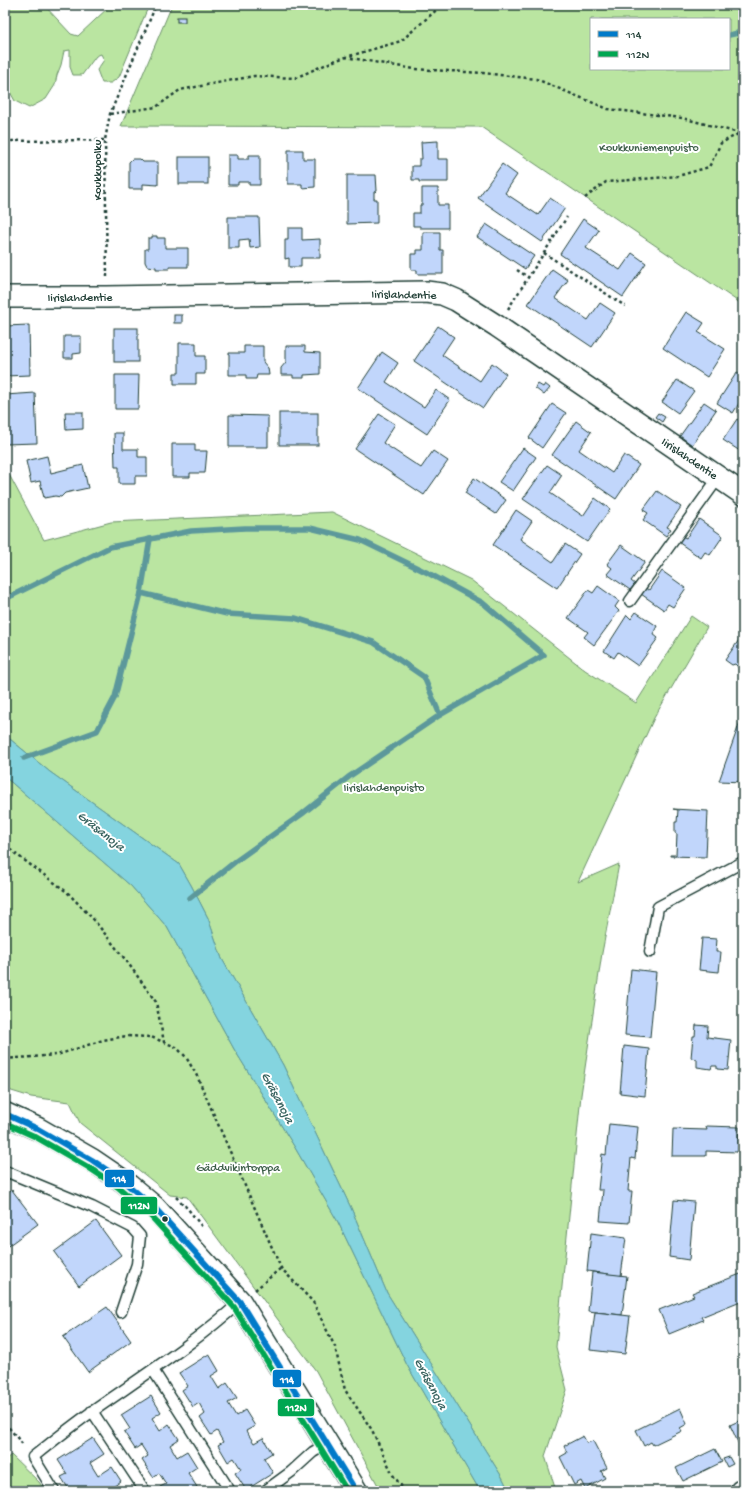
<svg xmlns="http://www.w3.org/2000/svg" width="748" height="1496" viewBox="0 0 748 1496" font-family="'Gochi Hand',sans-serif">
<rect width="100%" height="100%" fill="#fff"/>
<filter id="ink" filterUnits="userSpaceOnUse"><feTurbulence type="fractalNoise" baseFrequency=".025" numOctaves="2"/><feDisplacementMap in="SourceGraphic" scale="8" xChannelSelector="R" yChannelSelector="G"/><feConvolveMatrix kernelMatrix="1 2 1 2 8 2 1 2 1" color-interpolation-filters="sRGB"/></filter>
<g filter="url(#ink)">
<g fill="#bae5a1" stroke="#6c916a" fill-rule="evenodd">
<polygon points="5,5 44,5 71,34 78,36 111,5 149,5 119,77 111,83 102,83 97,70 104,60 101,54 96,56 82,75 73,75 70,67 70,50 64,51 61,65 57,75 55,85 46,99 29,108 15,101 5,83"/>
<path d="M172 5H743V305L481 127 121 126ZM591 19H729V69H591Z"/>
<polygon points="5,467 44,540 111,522 332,512 471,580 585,670 636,703 691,616 707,627 654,718 578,882 619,864 602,953 581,1095 556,1347 567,1390 545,1456 556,1491 509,1491 502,1477 387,1293 351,1208 283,1065 222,959 208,918 191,885 179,864 50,772 5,735"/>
<polygon points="5,777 131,886 167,927 234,1049 294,1146 338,1222 407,1365 480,1491 381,1491 316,1371 187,1197 170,1195 80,1123 70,1102 31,1097 5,1089"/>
<polygon points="11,1455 39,1482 45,1491 5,1491 5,1460"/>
</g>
<polygon fill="#84d4df" stroke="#5c989b" points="5,735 50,772 179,864 191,885 208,918 222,959 283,1065 351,1208 387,1293 502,1477 509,1491 480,1491 407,1365 338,1222 294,1146 234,1049 167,927 131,886 5,777"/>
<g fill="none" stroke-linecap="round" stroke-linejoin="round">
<g stroke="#5c989b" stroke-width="5.5">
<polyline points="729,35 743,32"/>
<polyline points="150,539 141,593 227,614 295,618 373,642 424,677 440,715"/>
<polyline points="5,599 110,547 191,531 245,528 310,528 360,540 428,573 483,603 544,655 440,715 350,776 302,814 236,861 190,898"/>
<polyline points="24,758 97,731 115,697 141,593"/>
</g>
</g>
<g fill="#c1d6fb" stroke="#1f3d34">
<rect x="177" y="17" width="8" height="5"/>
<polygon points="438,141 438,159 448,159 448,182 419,182 419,180 412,180 412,166 419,166 419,159 422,159 421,142"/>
<polygon points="288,150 303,150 303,159 315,159 315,187 302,188 302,184 288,184"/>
<polygon points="228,155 238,155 238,159 249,159 249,155 260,155 260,185 249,185 249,182 238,182 238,185 228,185"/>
<rect x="179" y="157" width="29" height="27"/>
<polygon points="132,159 140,159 143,162 158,162 158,185 143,184 143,189 129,189 129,162"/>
<polygon points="502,164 517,175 505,193 538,215 550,198 565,208 542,242 478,198"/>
<polygon points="347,175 376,175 377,191 374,192 374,199 377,199 377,223 347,224"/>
<polygon points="422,188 438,188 438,205 448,205 448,228 420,228 420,226 413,226 413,213 420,213 420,205 422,205"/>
<polygon points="228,217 259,217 260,247 250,248 249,239 239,240 239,248 228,248"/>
<polygon points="583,219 599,230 586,248 620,270 632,253 646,263 623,297 560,254"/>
<polygon points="486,224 534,256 525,269 477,237"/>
<polygon points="288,228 302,228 302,240 320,239 320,258 301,258 301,267 289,267 289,258 285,259 285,240 288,240"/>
<polygon points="423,232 440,232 440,250 443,250 443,274 417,274 417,270 411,270 411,254 417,254 417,250 423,250"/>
<polygon points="152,236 157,236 157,238 165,238 165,248 188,248 188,267 169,267 169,269 156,269 156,267 147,266 145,262 145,249 148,249 148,238 152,238"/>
<polygon points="552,269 568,280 555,298 588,320 600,303 615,313 592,347 528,304"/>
<polygon points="686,312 704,323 698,332 725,349 707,377 663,348"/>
<rect x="174" y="315" width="8" height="8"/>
<polygon points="29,325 30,375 5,376 5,326"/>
<polygon points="438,326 454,337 442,355 480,381 492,363 506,374 483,408 414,361"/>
<rect x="114" y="328" width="24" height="34"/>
<polygon points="64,336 81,336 81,353 73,354 73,358 64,358"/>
<polygon points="179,343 196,343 196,356 205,356 205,374 196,374 196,384 174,384 174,373 179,373"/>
<polygon points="244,346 263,346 263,362 268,368 269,375 257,375 256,379 246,379 246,375 229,375 229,353 244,353"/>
<polygon points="286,346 305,346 305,352 320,353 320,374 304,375 304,378 293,378 293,375 281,375 281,368 286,362"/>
<polygon points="382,352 398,363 386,382 424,407 436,390 450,400 427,434 358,388"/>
<polygon points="737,372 743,375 743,397 733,413 717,403"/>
<polygon points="115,375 139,375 138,409 115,409"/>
<polygon points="677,380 694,391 678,413 662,402"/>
<polygon points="538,384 543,387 545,384 550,388 544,395 535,388"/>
<polygon points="35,393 37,443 5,444 5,395"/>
<polygon points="704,402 716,410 692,445 680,436"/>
<polygon points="552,404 566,413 542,448 529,438"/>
<polygon points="65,412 83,412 83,429 66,430"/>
<rect x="279" y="413" width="39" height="32"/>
<polygon points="658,413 665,417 662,422 655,417"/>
<polygon points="379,414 395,424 383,443 421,468 433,451 448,461 424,495 355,449"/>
<polygon points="229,415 268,416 268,447 229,447"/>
<polygon points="737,419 743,423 743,453 723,440"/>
<polygon points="576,421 591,432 579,450 612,473 624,455 639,465 616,499 552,455"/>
<polygon points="114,433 123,433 123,449 138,449 138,457 147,457 147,476 135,476 135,484 119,484 119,467 115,467"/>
<polygon points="172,444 195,444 195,451 207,451 205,473 190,473 190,477 172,477"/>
<polygon points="523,448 536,457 513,491 499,482"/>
<polygon points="47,456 51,473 83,465 88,488 65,493 61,497 55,496 44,498 40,481 31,483 26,461"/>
<polygon points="547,465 562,475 550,493 583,516 595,498 610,509 587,542 523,499"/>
<polygon points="474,478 506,500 496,514 465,493"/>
<polygon points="657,491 681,507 667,527 671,529 666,536 643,520 648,513 643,510"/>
<polygon points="516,510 532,521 520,539 553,562 565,544 580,554 557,588 493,545"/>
<polygon points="699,519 723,536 710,555 705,552 701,558 678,542 682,536 686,538"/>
<polygon points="621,545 645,562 631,581 635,584 630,590 607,574 612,568 607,564"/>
<polygon points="662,571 686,588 673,607 668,604 664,610 641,594 645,588 649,590"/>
<polygon points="598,586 619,601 615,607 619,611 594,645 584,637 588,632 568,618 588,590 593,593"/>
<polygon points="636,612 657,626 653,634 658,638 638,666 618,652 614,658 604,651 627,615 631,619"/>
<polygon points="741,637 743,638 743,673 739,670 738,667 735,664 732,665 725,660"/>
<polygon points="741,719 743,721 743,782 719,781"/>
<polygon points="673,809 708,811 706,857 670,856 670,855 676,855 677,834 675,833 675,822 677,822 678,810"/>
<polygon points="743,908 743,933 741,932"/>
<polygon points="702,938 717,939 716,952 721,952 719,972 699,970"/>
<polygon points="631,969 656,972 650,1037 625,1035"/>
<polygon points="696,1025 708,1026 707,1037 731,1040 728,1070 717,1069 717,1066 712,1066 711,1069 697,1067 697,1059 691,1058 693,1036 695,1036"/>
<polygon points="624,1046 649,1049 645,1096 620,1093"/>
<polygon points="609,1124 638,1127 635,1159 631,1158 628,1191 632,1191 629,1223 600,1221 603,1190 598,1190 602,1154 606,1155"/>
<polygon points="706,1126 739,1127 738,1152 706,1151 706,1156 672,1156 673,1129 707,1130"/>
<polygon points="12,1190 38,1224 5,1248 5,1196"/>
<polygon points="674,1200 694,1202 689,1260 669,1257"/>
<polygon points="96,1221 121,1255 79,1286 54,1252"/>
<polygon points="591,1233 626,1238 621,1276 587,1271"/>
<polygon points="592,1272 627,1276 622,1315 588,1311"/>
<polygon points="743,1273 743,1300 701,1317 703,1320 669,1334 659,1310 694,1296 692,1293"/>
<polygon points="107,1307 131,1341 88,1372 63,1337"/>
<polygon points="595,1312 630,1316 625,1354 590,1350"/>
<polygon points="209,1354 219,1371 211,1376 219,1389 227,1383 237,1398 228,1403 236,1416 245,1410 255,1426 246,1431 254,1443 263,1438 272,1453 264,1458 273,1473 246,1490 235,1473 241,1469 234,1458 228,1462 218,1445 223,1442 217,1431 211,1435 200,1418 205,1414 199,1403 193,1407 182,1390 188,1386 179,1373"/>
<polygon points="151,1396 161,1412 152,1418 160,1431 169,1424 179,1439 170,1445 177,1457 187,1451 197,1467 188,1473 197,1487 191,1491 162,1491 160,1487 166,1484 159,1473 153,1477 142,1460 148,1456 141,1445 135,1449 124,1432 130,1429 121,1415"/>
<polygon points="680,1408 687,1424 680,1428 682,1431 653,1445 651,1442 644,1446 636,1430"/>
<polygon points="743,1419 743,1446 740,1447 730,1425"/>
<polygon points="583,1436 587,1443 593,1441 607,1468 601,1471 605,1478 585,1489 581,1481 574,1485 560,1457 567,1453 564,1446"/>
<polygon points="93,1438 104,1454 90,1463 98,1476 112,1467 121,1481 108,1491 70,1491 61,1477 67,1474 58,1460"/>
<polygon points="715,1449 722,1462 683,1481 676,1468"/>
<polygon points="729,1457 733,1464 727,1467 723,1459"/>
<polygon points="283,1486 286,1491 274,1491"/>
</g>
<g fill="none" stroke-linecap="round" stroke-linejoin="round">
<defs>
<g id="service">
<polyline points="630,601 719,477"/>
<polyline points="650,952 658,907 743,862"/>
<polyline points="5,1171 92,1207 133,1228 140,1236 137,1264 121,1312"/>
<polyline points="153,1370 230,1491"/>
<polyline points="92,1411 145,1491"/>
<path d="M54 1491 33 1457C53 1441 73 1425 93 1411 143 1376 195 1343 240 1302"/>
<polyline points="265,1491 291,1472 313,1452 327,1444"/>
</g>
<g id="minor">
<polyline points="5,297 107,297 426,292 442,294 456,300 497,326 743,494"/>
<polyline points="741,1491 743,1490"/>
</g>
<polyline id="tertiary" points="5,1114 38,1129 92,1160 123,1181 154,1207 240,1302 356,1491"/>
</defs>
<use href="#service" stroke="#1f3d34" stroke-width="13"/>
<use href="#minor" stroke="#1f3d34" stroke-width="24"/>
<use href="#tertiary" stroke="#1f3d34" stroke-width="25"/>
<g stroke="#1f3d34" stroke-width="2.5" stroke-dasharray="3 3" stroke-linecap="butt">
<polyline points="268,5 292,5"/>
<polyline points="743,40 743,42"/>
<polyline points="345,57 414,69 483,73 536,79 608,109 682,118 743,134"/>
<polyline points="110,114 156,107 180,90 254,76 295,78 336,60 401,41 442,5"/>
<polyline points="5,141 105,140"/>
<polyline points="585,198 606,182 678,176 709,167 721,143 740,133 743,121"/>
<polyline points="544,253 625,306"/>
<polyline points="517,270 528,277"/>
<polyline points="107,277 105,140 110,114 156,5"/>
<polyline points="508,309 567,217"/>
<polyline points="5,846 67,892 94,920 128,963 156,1002 164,1042"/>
<polyline points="5,1059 57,1055 103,1040 126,1036 151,1037 176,1047 186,1057 197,1076 281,1268 313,1302 335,1347 345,1390 372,1430 393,1475 405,1491"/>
<polyline points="176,1197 188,1209 203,1228"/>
<polyline points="255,1290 281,1268"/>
<polyline points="5,1423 24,1446"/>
</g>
<use href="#service" stroke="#fff" stroke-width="10"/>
<use href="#minor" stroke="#fff" stroke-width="21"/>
<use href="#tertiary" stroke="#fff" stroke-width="22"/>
<defs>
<polyline id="bus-1" points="5,1114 38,1129 92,1160 123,1181 154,1207 240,1302 356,1491"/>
<polyline id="bus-2" points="5,1123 34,1136 88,1167 118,1187 148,1213 234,1307 347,1491"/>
</defs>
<use href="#bus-1" stroke="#fff" stroke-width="9"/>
<use href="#bus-2" stroke="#fff" stroke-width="9"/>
<use href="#bus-1" stroke="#007ac9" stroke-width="6"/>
<use href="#bus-2" stroke="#00a651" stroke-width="6"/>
</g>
</g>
<circle fill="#1f3d34" stroke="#fff" stroke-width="1.5" cx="165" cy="1219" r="3.5"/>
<g text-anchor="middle" stroke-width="4" stroke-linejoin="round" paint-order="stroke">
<g font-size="12" fill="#3e5f4a" stroke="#fff">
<text x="649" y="151">Koukkuniemenpuisto</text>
<text x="384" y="791">Iirislahdenpuisto</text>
<text x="238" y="1171">Gäddvikintorppa</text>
</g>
<g font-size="12" fill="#1f3d34" stroke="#fff">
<text transform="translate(97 170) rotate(-90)" y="4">Koukkupolku</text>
<text transform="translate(404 294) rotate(1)" y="4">Iirislahdentie</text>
<text x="80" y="301">Iirislahdentie</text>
<text transform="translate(690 458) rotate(34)" y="4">Iirislahdentie</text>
</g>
<g font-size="13" font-style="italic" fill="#38635f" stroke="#fff">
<text transform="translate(102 830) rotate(38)" y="5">Gräsanoja</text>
<text transform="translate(279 1097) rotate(62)" y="5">Gräsanoja</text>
<text transform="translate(432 1383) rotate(62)" y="5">Gräsanoja</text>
</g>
</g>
<g stroke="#fff" stroke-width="1.5">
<rect x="104" y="1169" width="31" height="19" rx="4" fill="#007ac9"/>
<rect x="120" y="1196" width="38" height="19" rx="4" fill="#00a651"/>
<rect x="272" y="1369" width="30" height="19" rx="4" fill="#007ac9"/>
<rect x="277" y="1398" width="38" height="19" rx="4" fill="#00a651"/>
</g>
<g font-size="11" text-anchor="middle" font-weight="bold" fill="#fff">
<text x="119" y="1182">114</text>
<text x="139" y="1209">112N</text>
<text x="287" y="1383">114</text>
<text x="296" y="1411">112N</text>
</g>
<rect width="748" height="1496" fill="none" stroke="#fff" stroke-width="20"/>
<rect x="10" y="10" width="728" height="1476" fill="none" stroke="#1f3d34" stroke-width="1.5" filter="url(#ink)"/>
<rect x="590" y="18" width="140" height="52" fill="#ffffff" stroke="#a5b1ae"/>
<rect x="598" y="31" width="20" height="6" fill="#007ac9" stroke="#a5b1ae"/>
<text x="626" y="38" font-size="12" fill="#1f3d34">114</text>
<rect x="598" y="51" width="20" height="6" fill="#00a651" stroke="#a5b1ae"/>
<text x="626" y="58" font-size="12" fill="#1f3d34">112N</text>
</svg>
